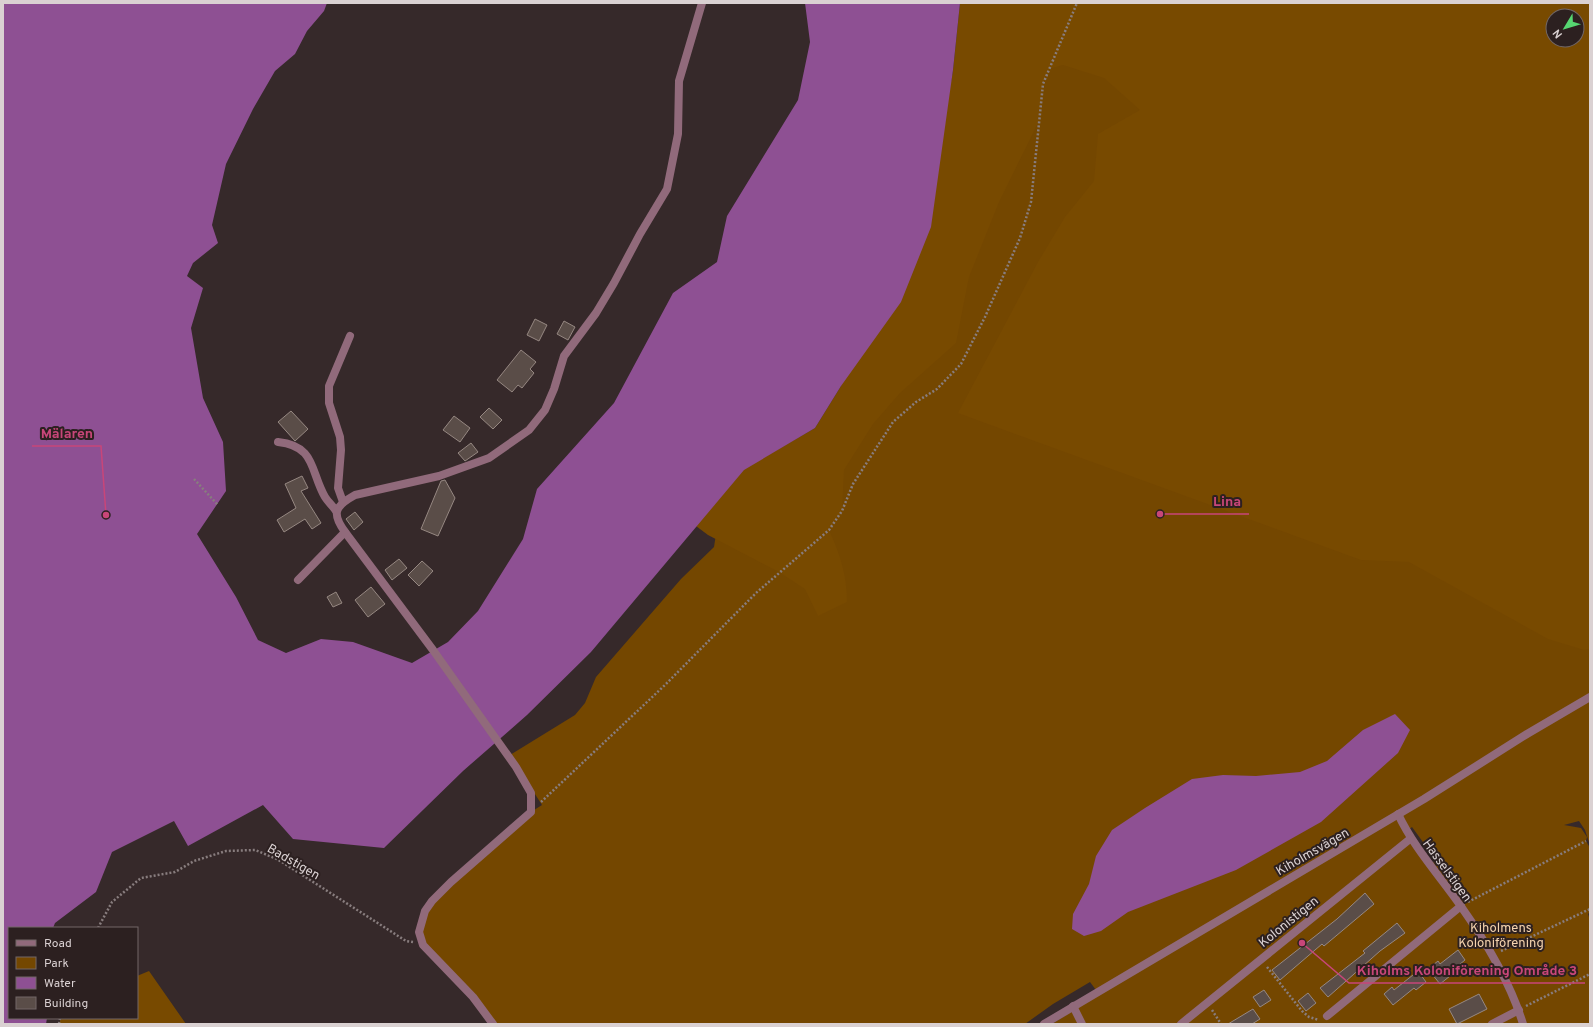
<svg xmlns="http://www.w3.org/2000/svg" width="1593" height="1027" viewBox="0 0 1593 1027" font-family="Overpass,sans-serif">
<rect width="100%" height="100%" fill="#36292a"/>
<path fill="#744700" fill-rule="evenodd" d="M1590 3V845L1585 830 1579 821 1564 825 1581 828 1587 837 1586 841 1590 848V912L1588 914 1590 920V1024H1052L1099 994 1090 982 1053 1004 1025 1024H493L438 962 419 932 425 911 531 812 542 805 510 755 575 715 585 703 596 677 681 579 714 547 716 534 818 451 970 29ZM1553 16H1577V40H1553ZM1412 827 1436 860 1431 865 1407 831Z"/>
<g fill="#784a00" fill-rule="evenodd">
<path d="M960 3H1590V649L1584 650 1548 639 1409 562 1361 560 958 413 1038 262 1065 217 1094 181 1098 134 1140 110 1104 78 1063 65 1049 69 1043 84 1038 123 999 202 969 277 956 343 900 393 873 424 844 470 842 511 829 530C840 554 847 575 847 602L818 616 805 589 779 572 708 535 696 526 744 469 815 428 841 386 942 141 953 70ZM1553 16H1577V40H1553Z"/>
<polygon points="149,971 186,1024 59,1024 61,1018 137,1018 137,976"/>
</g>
<g fill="#8e5093">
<polygon points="3,3 327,3 324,11 307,31 295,54 275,71 253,109 226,164 212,225 218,243 193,263 187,276 203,288 191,328 203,398 223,442 226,491 197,534 236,597 258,640 286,653 321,639 353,642 412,663 448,642 478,611 523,539 537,489 614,403 673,293 717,262 727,216 798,100 810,42 805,3 960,3 953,70 931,227 901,302 841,386 815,428 744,470 591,652 527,715 463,771 384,848 293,839 263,805 188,846 174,821 112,852 96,892 55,923 53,928 9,928 9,1018 47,1018 46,1024 3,1024"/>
<polygon points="1395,714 1410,730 1398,753 1321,822 1236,870 1128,912 1101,931 1084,936 1072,929 1073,914 1089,884 1096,856 1112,830 1145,808 1192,779 1223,775 1256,776 1300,772 1327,761 1363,730"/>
</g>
<g fill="#5a4d48" stroke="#968882">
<polygon points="535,319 547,325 539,341 527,335"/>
<polygon points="564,321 575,327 568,340 557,334"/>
<polygon points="521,350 536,362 530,369 534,373 522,388 518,385 512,392 497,380"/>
<polygon points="489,408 502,420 493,429 480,417"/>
<polygon points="291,411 308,429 295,441 278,422"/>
<polygon points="454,416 470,428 460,442 443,430"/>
<polygon points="471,443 478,452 465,461 458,453"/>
<polygon points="302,476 308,488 301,491 321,523 312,529 305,519 284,532 277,520 296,508 285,484"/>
<polygon points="445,480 455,498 438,536 421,529 441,481"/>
<polygon points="355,512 363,522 354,530 346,519"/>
<polygon points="399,559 407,568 392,580 385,570"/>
<polygon points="422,561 433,571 419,586 408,575"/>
<polygon points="371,587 385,604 368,617 355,600"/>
<polygon points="336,592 342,603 333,607 327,597"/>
<polygon points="1365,893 1374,904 1324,946 1322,944 1280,980 1272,970 1337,919"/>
<polygon points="1397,923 1405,933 1380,951 1328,997 1320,988 1365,953 1363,951"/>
<polygon points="1458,950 1465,960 1448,974 1450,976 1440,984 1428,969 1438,961 1440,964"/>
<polygon points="1418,971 1426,982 1416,990 1414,988 1393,1005 1384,994 1392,987 1394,990"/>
<polygon points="1264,990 1271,1000 1260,1007 1253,997"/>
<polygon points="1308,993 1316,1003 1306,1011 1298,1001"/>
<polygon points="1479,994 1487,1009 1457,1024 1449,1009"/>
<polygon points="1253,1009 1260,1019 1252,1024 1228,1024"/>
</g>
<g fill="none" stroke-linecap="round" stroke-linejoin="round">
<g stroke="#887d7e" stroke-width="2.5" stroke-dasharray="2 2" stroke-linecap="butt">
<polyline points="194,479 217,504"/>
<polyline points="541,802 665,685 756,593 829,530 842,511 853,484 893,422 916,402 937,389 961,364 985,317 1020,238 1031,202 1043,84 1077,3"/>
<polyline points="1468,902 1586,841"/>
<polyline points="98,928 112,902 141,878 175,872 194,861 226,851 255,850 277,859 406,941 413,942"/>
<polyline points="1501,951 1590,909"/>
<polyline points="1267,967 1302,1011 1309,1017 1319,1020"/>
<polyline points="1526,1006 1590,974"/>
<polyline points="1212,1010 1221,1024"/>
<polyline points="59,1024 60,1018"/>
</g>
<g stroke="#916a7b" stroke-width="8">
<path d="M278 442C316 446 310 471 325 497 328 502 333 506 336 511"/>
<polyline points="343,502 338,488 341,450 340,437 329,403 329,386 350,336"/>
<polyline points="298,580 345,532"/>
<path d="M1398 814C1414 848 1439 875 1460 905 1484 939 1511 984 1523 1024"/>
<polyline points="1073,1006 1082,1024"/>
<polyline points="1327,1016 1461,906"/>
<path d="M493 1024 473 997 423 945 419 932 425 911 432 901 451 882 531 812V793L516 767 433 650 345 532C331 513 335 506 355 495L439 476 489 458 529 430 545 410 554 389 564 356 596 313 614 283 640 234 667 189 678 134 679 81 702 3"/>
<polyline points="1044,1024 1424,799 1527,734 1590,697"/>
<polyline points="1181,1024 1410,839"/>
<polyline points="1492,1024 1519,1010"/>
</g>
</g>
<g text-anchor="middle" stroke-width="4" stroke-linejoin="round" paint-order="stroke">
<g font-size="13" fill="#dad1d2" stroke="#2c2020">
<text transform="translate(1312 851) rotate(-30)" y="5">Kiholmsvägen</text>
<text transform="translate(294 861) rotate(30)" y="5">Badstigen</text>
<text transform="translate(1448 870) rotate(54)" y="5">Hasselstigen</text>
<text transform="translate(1288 921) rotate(-39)" y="5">Kolonistigen</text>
</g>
<g font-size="13" fill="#f6d4af" stroke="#2c2020">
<text x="1501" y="932">Kiholmens<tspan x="1501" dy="15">Koloniförening</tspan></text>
</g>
</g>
<path fill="none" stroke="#c84679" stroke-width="1.5" d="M106 515L101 446H32M1160 514L1205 514H1249M1302 943L1349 983H1585"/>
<g fill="#c84679" stroke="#2c2020" stroke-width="1.5">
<circle cx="106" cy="515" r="4"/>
<circle cx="1160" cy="514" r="4"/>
<circle cx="1302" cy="943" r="4"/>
</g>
<g font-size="14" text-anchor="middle" font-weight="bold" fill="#c84679" stroke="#2c2020" stroke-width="4" stroke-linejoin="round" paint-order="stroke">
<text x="67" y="438">Mälaren</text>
<text x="1227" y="506">Lina</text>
<text x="1467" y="975">Kiholms Koloniförening Område 3</text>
</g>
<rect width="1593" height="1027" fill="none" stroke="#dad1d2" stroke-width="8"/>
<rect x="8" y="927" width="130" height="92" fill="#2c2020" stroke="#726767"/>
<rect x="16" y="940" width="20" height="6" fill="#916a7b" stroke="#726767"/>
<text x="44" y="947" font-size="12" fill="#dad1d2">Road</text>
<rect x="16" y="957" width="20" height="12" fill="#744700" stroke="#726767"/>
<text x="44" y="967" font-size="12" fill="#dad1d2">Park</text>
<rect x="16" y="977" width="20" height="12" fill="#8e5093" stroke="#726767"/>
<text x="44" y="987" font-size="12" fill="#dad1d2">Water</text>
<rect x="16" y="997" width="20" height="12" fill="#5a4d48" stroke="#726767"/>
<text x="44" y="1007" font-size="12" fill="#dad1d2">Building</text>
<g transform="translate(1565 28) rotate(232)"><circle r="19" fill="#2c2020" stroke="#726767"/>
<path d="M0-3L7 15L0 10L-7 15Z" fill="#56d671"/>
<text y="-6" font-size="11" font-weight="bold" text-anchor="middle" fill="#dad1d2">N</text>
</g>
</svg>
